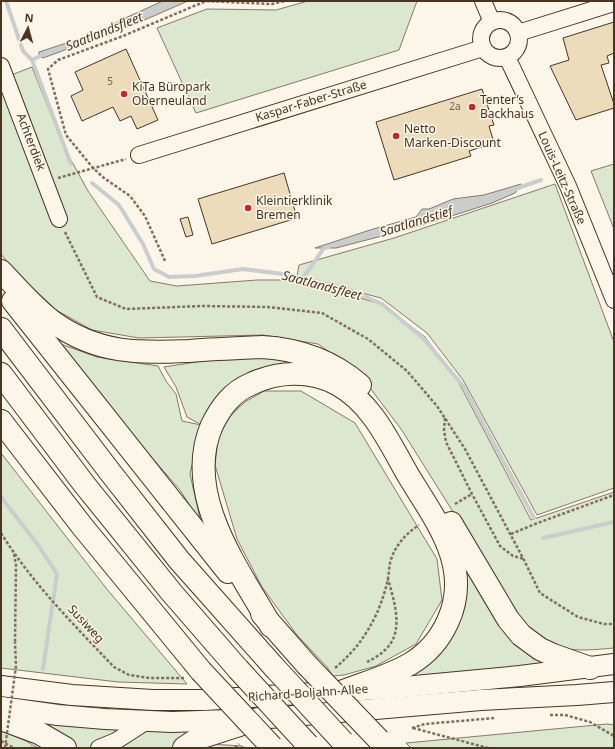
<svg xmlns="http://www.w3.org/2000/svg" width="615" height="749" viewBox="0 0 615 749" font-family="'Noto Sans',sans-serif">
<rect width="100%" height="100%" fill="#fbf6e9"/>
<g fill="#dce7d0" stroke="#887966">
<polygon points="308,1 417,1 399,50 196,113 157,28 207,9 276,10"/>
<path d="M32 67 64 147 88 191 150 281 177 286 257 280H297L381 304 425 337 459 383 531 520 614 492V648C591 650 567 653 546 642 539 639 532 632 526 628L401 429 358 372 318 344 263 335 139 338 92 330 56 310 14 270 1 254V79Z"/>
<polygon points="614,164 614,229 591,171"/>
<polygon points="555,184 614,342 614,488 537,515 463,380 427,333 381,298 297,276 299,265 394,238"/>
<polygon points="55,342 97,357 158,366 166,381 176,394 182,421 201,425 190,474 201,523 180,490 92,389"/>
<polygon points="235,356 271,356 313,364 225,393 200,424 187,417 176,387 164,367"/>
<polygon points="264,391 301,391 355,423 437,559 442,600 416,644 376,666 344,675 333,676 327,667 297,635 262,587 237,539 215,465 218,439 229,417 245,402"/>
<polygon points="1,453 106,588 187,684 118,682 1,668"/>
<polygon points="456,555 551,663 398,679 434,653"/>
<polygon points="13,720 203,729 177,748 73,748"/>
<polygon points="607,724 614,725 614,748 411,748 406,743"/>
<polygon points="1,730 26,741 38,748 1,748"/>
<polygon points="210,744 242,746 245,748 202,748"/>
</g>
<g fill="#c9cecd" stroke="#887966">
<polygon points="163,1 188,1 133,25 43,58 39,56 39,52 97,33 123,19"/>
<polygon points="521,184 515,193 492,203 420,226 336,248 315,248 370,230 416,217 422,209 429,209 453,199 484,195"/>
</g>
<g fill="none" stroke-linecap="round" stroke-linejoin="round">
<g stroke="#c9cecd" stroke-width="4">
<polyline points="6,1 23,51 32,60 71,164"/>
<polyline points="32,60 44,54"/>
<polyline points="92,183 119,205 143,244 154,269 169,277 195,276 243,269 291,275 348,289 382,304 424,339 463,386 534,518"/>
<polyline points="515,189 541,180"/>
<polyline points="303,278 324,248 329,247"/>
<polyline points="1,497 38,545 57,574 43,669"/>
<polyline points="543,538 614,522"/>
<polyline points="32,748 32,747"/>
</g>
</g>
<g fill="#ecdcbc" stroke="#4a3520">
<polygon points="614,22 614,53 607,56 609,63 601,65 614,104 614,108 576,120 550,66 569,60 563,38"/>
<polygon points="126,49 158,120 137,129 131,116 120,121 113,107 82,121 71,96 83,90 75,72"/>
<polygon points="482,89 494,125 489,126 494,143 469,151 471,156 394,180 376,122"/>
<polygon points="284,173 297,218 212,244 198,199"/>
<polygon points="188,217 193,235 186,237 180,219"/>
</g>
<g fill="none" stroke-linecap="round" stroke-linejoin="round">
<defs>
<g id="minor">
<polyline points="483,1 492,22"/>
<circle cx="500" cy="39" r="19"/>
<polyline points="518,33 614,3"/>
<polyline points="507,57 568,186 614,300"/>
<polyline points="1,66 59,219"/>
<polyline points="139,155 483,48"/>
<polyline points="99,748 116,741 147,721"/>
</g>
<g id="major">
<polyline points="1,686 72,695 153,700 205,700 393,688 520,676 614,664"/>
<polyline points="1,707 58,715 105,719 172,722 258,719 481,700 577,695 614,692"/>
</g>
<g id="highway">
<path d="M1 271C18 289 34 308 53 322 98 354 138 353 189 351 214 349 238 348 262 347 299 349 332 361 360 385"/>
<polyline points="13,301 228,572"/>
<polyline points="1,329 110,472 179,560 274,667"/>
<polyline points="1,374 84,484 172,593 238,669"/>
<polyline points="1,421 82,526 201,671"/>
<polyline points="451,523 508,619 521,635 540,649 553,655 590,668"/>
<polyline points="262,614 307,665"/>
<path d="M271 626C238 568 182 494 212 425 221 407 232 392 251 384 278 371 310 370 337 384 372 403 389 442 408 475 435 520 473 566 448 621 440 639 427 654 410 664 389 676 364 683 341 692"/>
<polyline points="1,719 39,733 65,748"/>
<polyline points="184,748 199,738 258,719"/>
</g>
</defs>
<use href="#minor" stroke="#4a3520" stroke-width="18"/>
<use href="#major" stroke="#4a3520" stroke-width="22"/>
<use href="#highway" stroke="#4a3520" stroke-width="24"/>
<g stroke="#7f6f5c" stroke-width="2.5" stroke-dasharray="3 2" stroke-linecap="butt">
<polyline points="58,178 126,159"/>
<polyline points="65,232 97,297 126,309 202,306 268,307 322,313 368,339 407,371 437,406 465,449 524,560 540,593 578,617 604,624 614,624"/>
<polyline points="165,261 145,216 130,196 104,178 93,168 66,135 48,69 58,60 123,36 206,1 272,4 285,1"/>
<polyline points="445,418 444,430 446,442 472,494 500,546 513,556 524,559"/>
<polyline points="455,504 472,494"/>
<path d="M1 533C32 583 74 625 114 667L129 675 149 678H184"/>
<polyline points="511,534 535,524 614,495"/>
<polyline points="14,554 16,565 15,642"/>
<path d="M367 662C373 659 380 655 385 650 405 632 394 601 388 579"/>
<path d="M335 668C354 652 366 636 377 613 381 603 386 590 388 578 389 573 389 568 390 563 394 547 405 534 419 525"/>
<polyline points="550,715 565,715 590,722 614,736"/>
<polyline points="412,728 425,724 495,718"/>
<polyline points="413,728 488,748"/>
<polyline points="1,741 14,748"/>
<polyline points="235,748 239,744"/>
</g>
<use href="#minor" stroke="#fbf6e9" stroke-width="16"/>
<use href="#major" stroke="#fbf6e9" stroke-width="20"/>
<use href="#highway" stroke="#fbf6e9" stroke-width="22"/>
<defs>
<g id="highway-bridge">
<polyline points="307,665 379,740"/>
<polyline points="274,667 343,742"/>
<polyline points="238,669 308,745"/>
<polyline points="201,671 272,747"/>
</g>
</defs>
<use href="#highway-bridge" stroke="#4a3520" stroke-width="24" stroke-linecap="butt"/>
<polyline stroke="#7f6f5c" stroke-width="2.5" stroke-dasharray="3 2" stroke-linecap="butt" points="5,748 16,666 15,642"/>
<use href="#highway-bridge" stroke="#fbf6e9" stroke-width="22"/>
</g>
<g fill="#c62828" stroke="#fbf6e9" stroke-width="1.5">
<circle cx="124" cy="94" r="4"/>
<circle cx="472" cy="107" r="4"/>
<circle cx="396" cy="136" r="4"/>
<circle cx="248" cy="208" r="4"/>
</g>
<g text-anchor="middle" stroke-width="3" stroke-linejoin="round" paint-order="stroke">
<g font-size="10" fill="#725f47">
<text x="110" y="85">5</text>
<text x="455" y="110">2a</text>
</g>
<g font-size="12" fill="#4a3520" stroke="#fbf6e9" text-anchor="start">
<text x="132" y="91">KiTa Büropark<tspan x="132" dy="14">Oberneuland</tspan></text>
<text x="480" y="104">Tenter’s<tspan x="480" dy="14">Backhaus</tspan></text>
<text x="404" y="133">Netto<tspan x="404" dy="14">Marken-Discount</tspan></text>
<text x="256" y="205">Kleintierklinik<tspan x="256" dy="14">Bremen</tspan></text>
</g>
<g font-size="12" fill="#4a3520" stroke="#fbf6e9">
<text transform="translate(311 101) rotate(-17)" y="4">Kaspar-Faber-Straße</text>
<text transform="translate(31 142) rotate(69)" y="4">Achterdiek</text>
<text transform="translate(562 178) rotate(66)" y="4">Louis-Leitz-Straße</text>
<text transform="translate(86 624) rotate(47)" y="4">Susiweg</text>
<text transform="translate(308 693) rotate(-4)" y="4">Richard-Boljahn-Allee</text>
</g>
<g font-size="13" font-style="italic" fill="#4a3520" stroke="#fbf6e9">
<text transform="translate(104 31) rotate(-22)" y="5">Saatlandsfleet</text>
<text transform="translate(416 221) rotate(-17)" y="5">Saatlandstief</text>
<text transform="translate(322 285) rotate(15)" y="5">Saatlandsfleet</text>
</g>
</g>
<rect width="615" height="749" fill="none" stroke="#4a3520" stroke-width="4"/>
<g transform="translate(28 28) rotate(6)" stroke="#fbf6e9" stroke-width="3" paint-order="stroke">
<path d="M0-3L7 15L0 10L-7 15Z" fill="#4a3520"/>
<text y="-6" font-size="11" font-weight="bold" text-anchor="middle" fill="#4a3520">N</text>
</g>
</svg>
